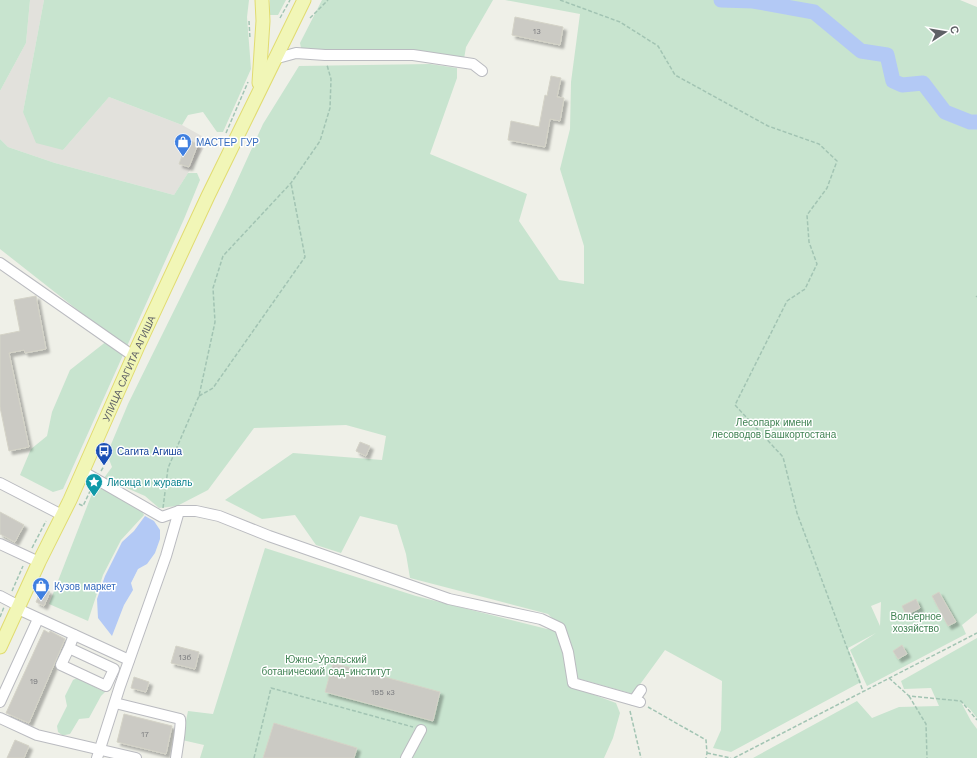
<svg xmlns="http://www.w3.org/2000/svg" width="977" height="758" viewBox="0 0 977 758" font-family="'Work Sans',sans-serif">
<defs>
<filter id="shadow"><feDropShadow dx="3.5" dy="3.5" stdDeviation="1" flood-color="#0004"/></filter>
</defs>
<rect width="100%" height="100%" fill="#eff0e8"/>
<polygon fill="#e2e1dc" points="30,0 44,0 23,112 63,150 109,97 182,125 209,140 174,195 55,163 8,147 0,139 0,91 26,43"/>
<g fill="#c8e4cf" fill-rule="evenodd">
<polygon points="0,0 30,0 26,43 0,91"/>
<polygon points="44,0 249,0 247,17 251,69 223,132 217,132 203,112 188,115 182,125 109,97 63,150 36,143 23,112"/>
<polygon points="270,0 286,0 278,15 269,15"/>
<polygon points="322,0 493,0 466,47 464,59 303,50 301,48 300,43"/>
<path d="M505 0H960L977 7V613L962 625 966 634 867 686 850 650 876 633 848 648 861 682 731 752 713 748 721 730 722 681 665 650 633 694 576 678 570 686 616 703 620 713 613 738 604 758H200L204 745 182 740 188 711 213 714 265 548 416 596 547 629 564 630 548 614 410 578 406 554 397 525 360 516 341 553 316 545 295 515 262 519 225 500 293 453 382 460 386 436 346 425 254 428 208 490 177 506 159 508 145 496 104 478 112 467 107 454 128 404 227 203 263 124 299 66 430 64 457 68V78L430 154 527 194 519 221 559 280 584 284V246L560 169 570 129 571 82 580 14ZM881 602 880 626 871 606Z"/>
<polygon points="0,139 8,147 55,163 174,195 188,173 197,173 200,180 184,219 63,489 53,492 20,475 31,449 47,436 52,412 70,370 112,337 0,249"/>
<polygon points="95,486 124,499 141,509 144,515 121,540 103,575 88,621 49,604"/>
<polygon points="977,638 977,718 970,709 961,702 971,721 977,729 977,758 753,758 857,701 872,718 899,707 939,706 931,688 904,689 901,681"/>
<polygon points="77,678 105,692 101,696 89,718 79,719 70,734 65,735 62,735 58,732 57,726 67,706 65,696 73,680"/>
</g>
<polygon fill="#b3c9f5" points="145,516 154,521 160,530 160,539 155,553 147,564 138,569 131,583 133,590 124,605 112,636 98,618 97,599 105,576 122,542 134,531"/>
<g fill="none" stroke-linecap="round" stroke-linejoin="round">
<polyline stroke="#b3c9f5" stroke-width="15" points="721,0 753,1 814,12 861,51 887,55 893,81 902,85 923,83 945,112 970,122 977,122"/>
</g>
<g fill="#cbcac4" stroke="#d4d3c7" filter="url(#shadow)">
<polygon points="515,17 563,27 560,45 512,35"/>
<polygon points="551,76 561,78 557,97 564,98 560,121 550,119 545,147 508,140 511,121 539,127 545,95 547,96"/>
<polygon points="188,140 198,144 189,167 179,164"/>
<polygon points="36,296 46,349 25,353 24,350 9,353 29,447 9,451 0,407 0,335 20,331 14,300"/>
<polygon points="360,442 370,446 366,456 356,451"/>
<polygon points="0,512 24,525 15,542 0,534"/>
<polygon points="42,588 50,592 44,606 36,602"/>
<polygon points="939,592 956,622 948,626 932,596"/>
<polygon points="916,599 920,608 906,615 902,606"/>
<polygon points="44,630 49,633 50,631 65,639 29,723 6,713"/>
<polygon points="902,645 907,654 898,659 893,651"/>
<polygon points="176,646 199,652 195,669 171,663"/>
<polygon points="333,663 440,692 433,721 325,692"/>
<polygon points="134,677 149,682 146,692 131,688"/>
<polygon points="124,714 172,726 166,754 117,742"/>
<polygon points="274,723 357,748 354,758 263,758"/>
<polygon points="15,740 29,746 24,758 7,758"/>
</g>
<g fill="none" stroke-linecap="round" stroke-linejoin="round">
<defs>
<g id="minor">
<polyline points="274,59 296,53 325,55 413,55 473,64 482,71"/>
<polyline points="0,263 129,353"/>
<polyline points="82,471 162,517 179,511 196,511 219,516 269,536 449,599 541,619 560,628 568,652 573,683 640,702"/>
<polyline points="0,483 62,515"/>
<polyline points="0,544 39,562"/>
<polyline points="0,596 19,606"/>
<polyline points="18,609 129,660"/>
<polyline points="69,648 61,665 106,686 114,669 69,648 74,635"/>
<polyline points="634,700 641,690"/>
<polyline points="0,702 38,619"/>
<path d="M115 703 180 719C182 724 177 750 176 758"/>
<polyline points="0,718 37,735 136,758"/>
<polyline points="97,758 120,686 166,556 179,511"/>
<polyline points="406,758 421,730"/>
</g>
<g id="major">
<polyline points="259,83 263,21 262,0"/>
<path id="s1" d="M0 647 39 562 70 500 138 346 208 196 304 0"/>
</g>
</defs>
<use href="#minor" stroke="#babbc0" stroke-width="12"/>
<use href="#major" stroke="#e1dc70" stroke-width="15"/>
<g stroke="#a2c4b3" stroke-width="1.5" stroke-dasharray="4 2" stroke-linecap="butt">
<polyline points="560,0 620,22 658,46 675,75 768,126 819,144 837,161 827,188 807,215 809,242 817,264 805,289 787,301 735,405 783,457 797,513 863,691"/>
<polyline points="280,18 290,0"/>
<polyline points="310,18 328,0"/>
<polyline points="249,21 250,39"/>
<polyline points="226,133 248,82"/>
<polyline points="976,297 977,296"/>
<polyline points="199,396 213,388 305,257 291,183"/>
<polyline points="101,471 104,466"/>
<polyline points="79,504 83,506 92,487"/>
<polyline points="163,508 168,468 199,396 215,322 213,288 223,256 291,183 320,141 330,108 331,79 327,65"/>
<polyline points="32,548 46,521"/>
<polyline points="12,591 23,566"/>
<polyline points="0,617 4,607"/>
<polyline points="889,678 909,696 961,701 977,720"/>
<polyline points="909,696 926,724 927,758"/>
<polyline points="648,707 706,740 707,753 706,758"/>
<polyline points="630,711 641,758"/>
<polyline points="707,753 731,758"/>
<polyline points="254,758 271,688 413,727"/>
<polyline points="734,758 977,633"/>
</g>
<use href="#minor" stroke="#fff" stroke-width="10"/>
<use href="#major" stroke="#f1f6b7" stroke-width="13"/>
</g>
<defs>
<symbol id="shop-pin" viewBox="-11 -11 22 30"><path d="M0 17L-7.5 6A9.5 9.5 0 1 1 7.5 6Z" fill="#3f7fe0" stroke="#fff"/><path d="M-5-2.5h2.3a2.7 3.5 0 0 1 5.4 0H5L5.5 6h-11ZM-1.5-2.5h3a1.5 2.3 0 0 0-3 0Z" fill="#fff"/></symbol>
<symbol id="bus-pin" viewBox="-11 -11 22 30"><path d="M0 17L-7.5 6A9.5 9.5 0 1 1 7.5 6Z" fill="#1a4fb4" stroke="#fff"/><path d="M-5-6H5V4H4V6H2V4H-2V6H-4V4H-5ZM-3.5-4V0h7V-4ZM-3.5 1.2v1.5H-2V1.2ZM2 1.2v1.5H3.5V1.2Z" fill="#fff"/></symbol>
<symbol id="sight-pin" viewBox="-11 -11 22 30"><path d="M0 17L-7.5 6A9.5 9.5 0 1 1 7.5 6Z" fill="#0f9aa8" stroke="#fff"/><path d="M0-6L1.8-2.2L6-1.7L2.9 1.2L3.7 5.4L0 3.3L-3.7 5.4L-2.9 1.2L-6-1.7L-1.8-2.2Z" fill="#fff"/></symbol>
</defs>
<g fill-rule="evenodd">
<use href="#shop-pin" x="173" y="132" width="20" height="27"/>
<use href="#bus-pin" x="94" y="441" width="20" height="27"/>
<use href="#sight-pin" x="84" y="472" width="20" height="27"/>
<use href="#shop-pin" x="31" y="576" width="20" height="27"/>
</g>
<g text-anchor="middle" stroke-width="3" stroke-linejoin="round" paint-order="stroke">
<g font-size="8" fill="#7a7b7e">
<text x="537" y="34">13</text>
<text x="185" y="660">13б</text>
<text x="34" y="684">19</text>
<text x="383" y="695">195 к3</text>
<text x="145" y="737">17</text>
</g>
<g font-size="10" fill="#366cbe" stroke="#fff" text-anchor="start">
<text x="196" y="146">МАСТЕР ГУР</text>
<text x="54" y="590">Кузов маркет</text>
</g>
<g font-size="10" fill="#5f6166" stroke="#fff">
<text dy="4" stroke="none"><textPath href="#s1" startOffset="307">УЛИЦА САГИТА АГИША</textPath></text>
</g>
<g font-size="10" fill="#418354" stroke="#fff">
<text x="774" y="426">Лесопарк имени<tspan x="774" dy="12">лесоводов Башкортостана</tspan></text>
<text x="916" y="620">Вольерное<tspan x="916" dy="12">хозяйство</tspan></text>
<text x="326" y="663">Южно-Уральский<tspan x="326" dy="12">ботанический сад-институт</tspan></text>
</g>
<g font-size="10" fill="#164399" stroke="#fff" text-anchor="start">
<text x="117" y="455">Сагита Агиша</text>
</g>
<g font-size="10" fill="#0d838f" stroke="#fff" text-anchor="start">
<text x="107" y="486">Лисица и журавль</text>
</g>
</g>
<g transform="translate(945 32) rotate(78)" stroke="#ffffff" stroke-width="3" paint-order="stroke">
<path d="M0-3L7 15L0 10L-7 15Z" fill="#5f6166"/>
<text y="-6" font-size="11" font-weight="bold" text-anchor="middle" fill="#5f6166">С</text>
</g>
</svg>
